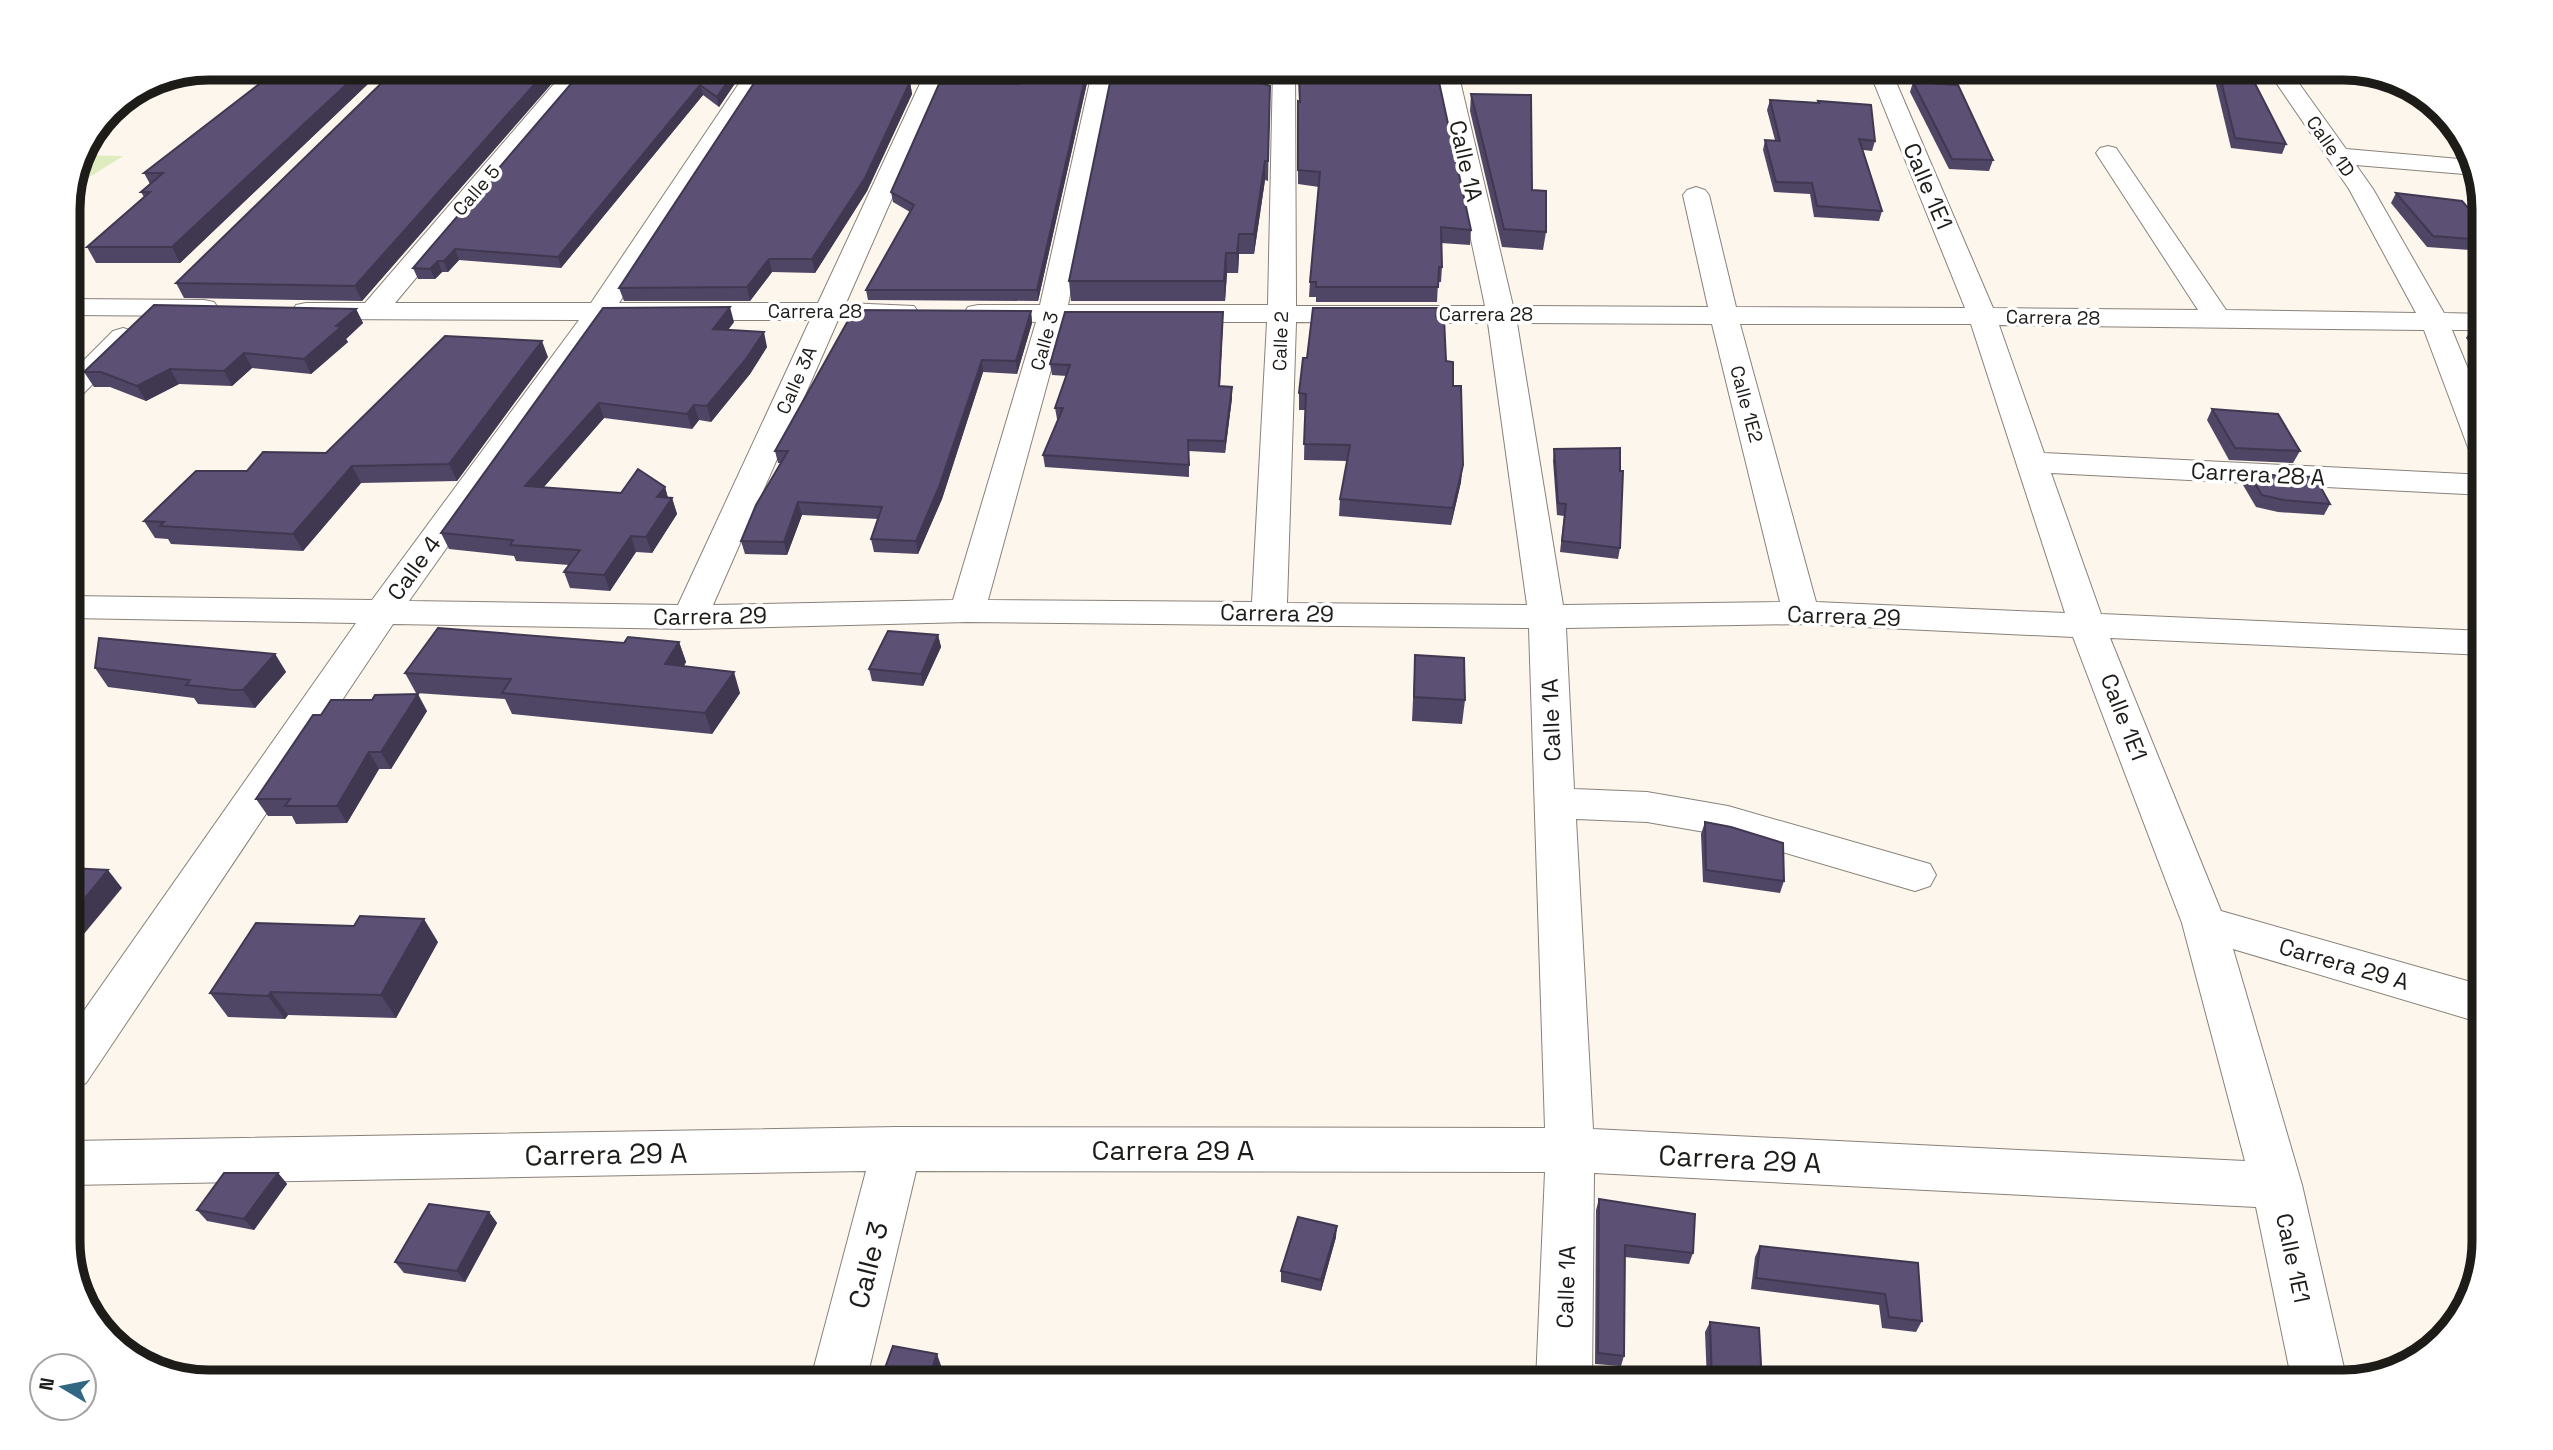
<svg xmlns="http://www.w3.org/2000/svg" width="2553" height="1450" viewBox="0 0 2553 1450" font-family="'Space Grotesk',sans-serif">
<rect width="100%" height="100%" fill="#fcf6ed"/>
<polygon fill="#deecc0" points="81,155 123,156 72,188"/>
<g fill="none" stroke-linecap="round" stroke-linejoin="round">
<defs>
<g id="minor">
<path d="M209 68H788L786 74 766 76 619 303H818L924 75 841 76 833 74 831 68H994L991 73 946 75 846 303 914 306 918 312 914 318 904 320H838L713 605 953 600 1036 322 968 319 964 313 968 307 978 305H1040L1093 68H1115L1068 305H1268L1273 68H1295L1296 306H1485L1435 68H1457L1513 306 1708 307 1683 195 1687 190 1696 187 1705 190 1709 195 1736 307 1965 308 1868 68H1890L1993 308 2198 310 2096 153 2100 148 2108 146 2116 148 2226 310 2416 313 2349 189 2266 68H2288L2346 149 2471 160 2476 175 2356 165 2373 189 2444 313 2484 314 2485 330H2452L2485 410V459L2474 457 2469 450 2424 330 1999 325 2044 453 2485 475V495L2051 473 2101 614 2485 631V655L2110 638 2221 911 2485 986V1024L2233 949 2302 1185 2347 1381 2292 1382 2256 1207 1594 1173 1592 1382H1536L1545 1172 916 1171 866 1382H810L866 1171 69 1185V1141L897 1127 1545 1128 1529 628 967 622 690 629 393 624 86 1083 69 1089V1032L356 623 69 618V596L372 600 579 320 306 319 296 317 292 311 296 305 306 303H365L560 77 181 81 171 76ZM744 76 591 303H395L584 77ZM608 320H810L678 605 409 601ZM1064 322H1267L1252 602 988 600ZM1296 322 1488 323 1527 605 1287 603ZM1517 323 1712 324 1780 602 1563 605ZM1740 324H1971L2065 613 1816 602ZM1801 624 2073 637 2182 923 2245 1161 1593 1129 1576 819 1647 822 1728 836 1915 891 1930 886 1936 875 1930 864 1728 806 1647 792 1574 789 1566 628Z"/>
<polygon points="69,299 204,300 214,302 218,308 214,314 204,316 69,315"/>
<polygon points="123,328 133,331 137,337 133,343 80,397 69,400 69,375 113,331"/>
</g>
</defs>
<use href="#minor" stroke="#88827a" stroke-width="2"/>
<use href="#minor" fill="#fff" fill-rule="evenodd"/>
</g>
<g fill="#4f4564">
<polygon points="285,68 365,68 370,82 180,263 96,263 87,247 144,197 141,192 150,184 144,173 269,82"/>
<polygon points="1084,68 1083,74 1087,83 1038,301 868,300 866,290 910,212 893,202 891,192 1020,84"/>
<polygon points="1298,68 1436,68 1471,230 1470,245 1441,243 1442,267 1441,282 1438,282 1437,302 1316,302 1316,297 1309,297 1310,282 1319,187 1298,184 1298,101 1299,101"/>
<polygon points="2212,68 2247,68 2286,144 2282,154 2231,148"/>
<polygon points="736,69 738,79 719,107 703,95 561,268 459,260 448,272 442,272 435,279 418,279 413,268 582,71"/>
<polygon points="893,76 897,76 898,82 910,82 912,94 867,191 815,273 772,272 750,301 624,301 619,288"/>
<polygon points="554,81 362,301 184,298 176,283"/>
<polygon points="1913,82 1993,160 1989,171 1949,169 1910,92"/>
<polygon points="1270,86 1268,181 1265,180 1254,254 1239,254 1238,273 1227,273 1225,301 1071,301 1069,281"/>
<polygon points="1471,94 1532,190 1546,232 1543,250 1502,247 1470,111"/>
<polygon points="1770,100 1818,103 1818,101 1875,141 1872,151 1863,150 1882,211 1879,221 1814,217 1810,194 1774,192 1763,150 1765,140 1775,140 1767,110"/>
<polygon points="2463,136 2470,158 2458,146"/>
<polygon points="2396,193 2484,226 2484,251 2427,247 2391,203"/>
<polygon points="603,308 734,322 728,330 767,347 750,374 711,422 699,420 692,429 604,418 543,487 621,493 665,487 668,498 672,498 677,514 652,553 636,552 610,591 570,588 564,572 569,565 516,561 514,556 449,549 441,533"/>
<polygon points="356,309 363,323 346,339 348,342 311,374 252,368 232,386 179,384 146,401 110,387 94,387 84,372"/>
<polygon points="1031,311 1032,323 1017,374 983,372 942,499 918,554 874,552 871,539 878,519 802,515 787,555 745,554 741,541 781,463 778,463 775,451"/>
<polygon points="1223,312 1220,387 1232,387 1232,398 1225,453 1189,451 1189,477 1045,467 1043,455 1058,419 1057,419 1055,408 1067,376 1052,375 1050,364"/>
<polygon points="2479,316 2484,316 2485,363 2466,338"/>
<polygon points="1436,317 1453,386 1461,482 1451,525 1339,516 1340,499 1347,461 1304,460 1305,410 1299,410 1299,393 1307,358"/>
<polygon points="548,357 457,481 361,483 303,551 171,544 168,539 155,538 144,521 247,471 326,453"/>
<polygon points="2212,409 2300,451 2293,463 2229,460 2207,420"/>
<polygon points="1554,449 1620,548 1618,559 1560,552 1564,516 1557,515 1553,461"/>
<polygon points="2249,474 2330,504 2324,515 2278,512 2256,507 2243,485"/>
<polygon points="938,635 941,647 923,686 872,681 869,669"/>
<polygon points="679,642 686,662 684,666 740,693 712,734 512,714 505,699 416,693 405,673 624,643"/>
<polygon points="275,654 286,672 255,708 198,704 194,698 108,687 95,668"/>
<polygon points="1415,655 1465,700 1462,724 1412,721"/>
<polygon points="427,711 391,769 379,769 347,823 296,824 292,816 268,816 256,799 321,715"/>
<polygon points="1705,822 1784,881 1780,893 1703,882 1701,834"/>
<polygon points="438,942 396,1018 288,1015 285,1019 228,1017 210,993"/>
<polygon points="278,1173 287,1184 254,1230 207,1221 197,1210"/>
<polygon points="1599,1199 1693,1253 1689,1264 1625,1257 1624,1356 1621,1366 1595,1364 1596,1210"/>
<polygon points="489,1212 497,1223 465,1282 404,1273 395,1262"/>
<polygon points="1336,1237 1321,1291 1281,1282 1281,1271"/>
<polygon points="1760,1246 1918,1263 1922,1321 1916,1332 1882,1328 1879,1305 1751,1289 1755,1257"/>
<polygon points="1710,1322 1762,1382 1707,1382 1705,1332"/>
</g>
<g fill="#403851">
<polygon points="364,68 365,68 370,82 180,263 172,247"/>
<polygon points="549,68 550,68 554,81 362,301 355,286"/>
<polygon points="890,68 892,68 894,78 886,75"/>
<polygon points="1081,68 1084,68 1080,83 1079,74"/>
<polygon points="736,69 738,79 719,107 717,97"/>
<polygon points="1086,74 1087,83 1038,301 1037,290"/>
<polygon points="910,82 912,94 867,191 815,273 812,259"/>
<polygon points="700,85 703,95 561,268 558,257"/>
<polygon points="1265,161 1265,180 1254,254 1254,234"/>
<polygon points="1239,234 1239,254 1238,273 1237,253"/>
<polygon points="455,249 459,260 448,272 444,261"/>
<polygon points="1226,253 1227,273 1225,301 1224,281"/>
<polygon points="769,259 772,272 750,301 747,287"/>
<polygon points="438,261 442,272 435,279 430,269"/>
<polygon points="730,307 734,322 717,344 713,329"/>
<polygon points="356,309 363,323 346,339 348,342 311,374 304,359 336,326"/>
<polygon points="1031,311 1032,323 1017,374 1016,361"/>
<polygon points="1223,312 1223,323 1219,398 1219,386"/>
<polygon points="764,332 767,347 750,374 711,422 707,406"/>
<polygon points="542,341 548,357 457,481 449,464"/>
<polygon points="244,353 252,368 232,386 224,371"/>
<polygon points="982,360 983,372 942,499 918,554 916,541"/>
<polygon points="170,369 179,384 146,401 137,386"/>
<polygon points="1232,387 1232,398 1225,453 1225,441"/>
<polygon points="599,403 604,418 531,502 525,486"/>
<polygon points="694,405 699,420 692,429 687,414"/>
<polygon points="1463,465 1461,482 1451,525 1453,508"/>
<polygon points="352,466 361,483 303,551 293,534"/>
<polygon points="665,487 669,502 672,498 677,514 652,553 646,537 657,497"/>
<polygon points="798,502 802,515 787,555 784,542"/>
<polygon points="631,536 636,552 610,591 604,575"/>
<polygon points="938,635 941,647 923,686 921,674"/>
<polygon points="679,642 686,662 672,685 665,664"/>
<polygon points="275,654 286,672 255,708 243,690"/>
<polygon points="734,672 740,693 712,734 705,713"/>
<polygon points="418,694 427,711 391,769 381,752"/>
<polygon points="369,752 379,769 347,823 337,806"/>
<polygon points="108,870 122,888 69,952 69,918"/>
<polygon points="424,919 438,942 396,1018 381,995"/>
<polygon points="271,992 288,1015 285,1019 268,996"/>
<polygon points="278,1173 287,1184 254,1230 244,1219"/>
<polygon points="489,1212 497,1223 465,1282 457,1271"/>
<polygon points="1337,1226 1336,1237 1321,1291 1321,1280"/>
<polygon points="937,1354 944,1374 942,1382 927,1382"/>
</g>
<g fill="#5c5074" stroke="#403851" stroke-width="2">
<polygon points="285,68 364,68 172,247 87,247 150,192 141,192 163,173 144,173 263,81 269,82"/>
<polygon points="397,68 549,68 355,286 176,283"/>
<polygon points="764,68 890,68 886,75 897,76 892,82 910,82 865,178 812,259 769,259 747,287 619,288"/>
<polygon points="1022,68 1081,68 1079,74 1086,74 1037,290 866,290 914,205 891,192 939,84 1020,84 1019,75"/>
<polygon points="1113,68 1218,68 1270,86 1268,161 1265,161 1254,234 1239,234 1237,253 1226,253 1224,281 1069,281"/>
<polygon points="1299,68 1436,68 1471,230 1441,227 1442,267 1439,267 1438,287 1316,287 1316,282 1310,282 1320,172 1298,170 1298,101 1300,102"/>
<polygon points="2218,68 2247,68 2286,144 2235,138"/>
<polygon points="736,69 717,97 700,85 558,257 455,249 444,261 438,261 430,269 413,268 582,71"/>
<polygon points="1913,82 1958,85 1993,160 1952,159"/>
<polygon points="1471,94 1531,95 1532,190 1546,191 1546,232 1504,229"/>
<polygon points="1770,100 1819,103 1818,101 1871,105 1875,141 1859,139 1882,211 1817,206 1812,183 1776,182 1765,140 1780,141"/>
<polygon points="2396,193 2462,201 2484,226 2484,240 2433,236"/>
<polygon points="154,305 356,309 336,326 341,327 304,359 244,353 224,371 170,369 137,386 101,372 84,372"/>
<polygon points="730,307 713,329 764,332 746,359 707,406 694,405 687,414 599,403 525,486 621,493 638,469 665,487 657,497 672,498 646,537 631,536 604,575 564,572 580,550 510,545 513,540 441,533 603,308"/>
<polygon points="1313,308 1437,308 1436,317 1444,318 1446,361 1453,362 1453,386 1461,386 1463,465 1453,508 1340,499 1350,445 1304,444 1306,394 1299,393 1303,358 1307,358"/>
<polygon points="854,310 1031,311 1016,361 982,360 939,487 916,541 871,539 882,507 798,502 784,542 741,541 756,505 788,451 775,451"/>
<polygon points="1065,312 1223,312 1219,386 1232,387 1225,441 1188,440 1189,465 1043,455 1063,408 1055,408 1070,365 1050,364"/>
<polygon points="2479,316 2484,316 2484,324"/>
<polygon points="445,336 542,341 449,464 352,466 293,534 160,526 164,522 144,521 196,471 247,471 263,452 326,453"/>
<polygon points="2212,409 2278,414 2300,451 2235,448"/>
<polygon points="1620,448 1620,471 1623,471 1620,548 1562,541 1566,504 1558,503 1554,449"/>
<polygon points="2249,474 2315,477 2330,504 2284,500 2262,495"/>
<polygon points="438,628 624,643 628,637 679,642 665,664 734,672 705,713 502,693 511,679 405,673"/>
<polygon points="888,631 938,635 921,674 869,669"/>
<polygon points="99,638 275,654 243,690 234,690 186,685 190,680 95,668"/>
<polygon points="1415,655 1464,658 1465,700 1414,697"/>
<polygon points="418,694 381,752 369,752 337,806 285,806 290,799 256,799 313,715 321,715 331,700 372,700 375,695"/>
<polygon points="1705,822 1731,827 1783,843 1784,881 1706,870"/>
<polygon points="69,868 108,870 69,918"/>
<polygon points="360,916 424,919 381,995 271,992 268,996 210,993 256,923 354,926"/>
<polygon points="224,1173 278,1173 244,1219 197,1210"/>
<polygon points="1599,1199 1695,1214 1693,1253 1625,1245 1624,1356 1598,1353"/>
<polygon points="429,1204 489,1212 457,1271 395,1262"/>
<polygon points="1298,1217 1337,1226 1321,1280 1281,1271"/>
<polygon points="1760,1246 1918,1263 1922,1321 1889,1317 1885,1294 1756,1278"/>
<polygon points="1710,1322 1759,1328 1762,1382 1712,1382"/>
<polygon points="893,1346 937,1354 927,1382 880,1382"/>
<polygon points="1384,1374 1430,1379 1430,1382 1384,1382"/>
</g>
<g text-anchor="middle" stroke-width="7" stroke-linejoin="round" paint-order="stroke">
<g font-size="19" fill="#1e1c19" stroke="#fff">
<text transform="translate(2331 146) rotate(55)" y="7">Calle 1D</text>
<text transform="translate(476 190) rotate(-49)" y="7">Calle 5</text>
<text x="815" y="318">Carrera 28</text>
<text x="1486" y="321">Carrera 28</text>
<text transform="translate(2053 317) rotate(1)" y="7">Carrera 28</text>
<text transform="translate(1044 341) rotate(-75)" y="7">Calle 3</text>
<text transform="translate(1280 341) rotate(-88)" y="7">Calle 2</text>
<text transform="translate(796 380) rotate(-66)" y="7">Calle 3A</text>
<text transform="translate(1747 404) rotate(75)" y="7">Calle 1E2</text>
</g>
<g font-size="23" fill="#1e1c19" stroke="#fff">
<text transform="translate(1466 161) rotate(77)" y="8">Calle 1A</text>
<text transform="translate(1928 186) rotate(67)" y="8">Calle 1E1</text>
<text transform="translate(2258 474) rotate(3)" y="8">Carrera 28 A</text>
<text transform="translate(414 568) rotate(-54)" y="8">Calle 4</text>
<text transform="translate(1277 613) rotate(1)" y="8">Carrera 29</text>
<text transform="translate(710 616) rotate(-1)" y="8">Carrera 29</text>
<text transform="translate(1844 616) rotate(2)" y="8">Carrera 29</text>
<text transform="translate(2124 717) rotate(69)" y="8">Calle 1E1</text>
<text transform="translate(1551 720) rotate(-92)" y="8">Calle 1A</text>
<text transform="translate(2344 964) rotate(16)" y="8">Carrera 29 A</text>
<text transform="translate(2293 1258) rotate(78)" y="8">Calle 1E1</text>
<text transform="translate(1566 1287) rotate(-88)" y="8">Calle 1A</text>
</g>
<g font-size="28" fill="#1e1c19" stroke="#fff">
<text x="1173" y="1160">Carrera 29 A</text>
<text transform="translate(606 1154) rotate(-1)" y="10">Carrera 29 A</text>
<text transform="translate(1740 1159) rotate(3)" y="10">Carrera 29 A</text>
<text transform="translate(868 1265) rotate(-76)" y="10">Calle 3</text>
</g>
</g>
<path d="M0 0H2553V1450H0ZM209 80H2343A129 129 0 0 1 2472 209V1241A129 129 0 0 1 2343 1370H209A129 129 0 0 1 80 1241V209A129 129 0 0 1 209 80Z" fill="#fff" fill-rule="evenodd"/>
<path fill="none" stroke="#1e1c19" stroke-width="9" d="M209 80H2343A129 129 0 0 1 2472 209V1241A129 129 0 0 1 2343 1370H209A129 129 0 0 1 80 1241V209A129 129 0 0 1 209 80Z"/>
<g transform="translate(63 1387) rotate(280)"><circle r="33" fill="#ffffff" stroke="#a5a4a3" stroke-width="2"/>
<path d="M0-5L12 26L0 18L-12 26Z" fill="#326783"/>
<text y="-10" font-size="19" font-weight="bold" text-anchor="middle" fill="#1e1c19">N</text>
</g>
</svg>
